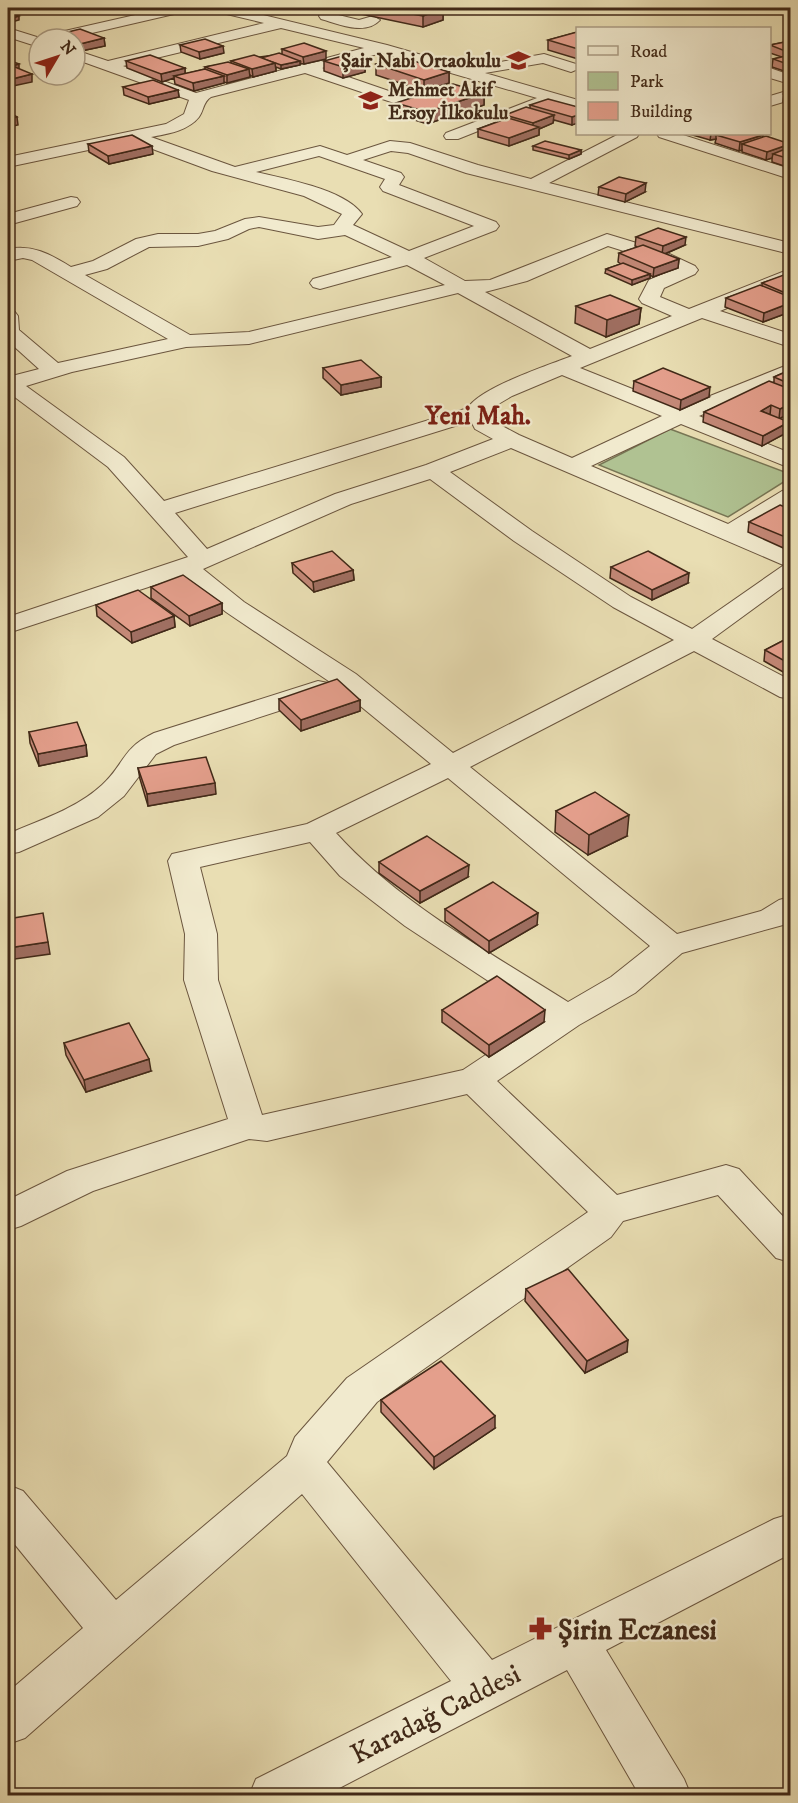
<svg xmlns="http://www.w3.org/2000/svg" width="798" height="1803" viewBox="0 0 798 1803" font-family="'IM FELL DW Pica',serif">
<rect width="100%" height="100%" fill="#e9deb3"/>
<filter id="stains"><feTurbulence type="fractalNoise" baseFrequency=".00333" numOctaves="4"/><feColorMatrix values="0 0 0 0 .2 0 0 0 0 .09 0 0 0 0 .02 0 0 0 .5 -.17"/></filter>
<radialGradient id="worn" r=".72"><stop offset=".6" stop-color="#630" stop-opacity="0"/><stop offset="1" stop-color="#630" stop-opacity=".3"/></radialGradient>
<polygon fill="#b0c292" stroke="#787655" stroke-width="1.5" points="670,429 790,474 790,478 728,517 599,465"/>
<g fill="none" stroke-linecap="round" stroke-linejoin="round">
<defs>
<g id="minor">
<polygon points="8,8 36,8 34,11 8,16"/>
<polygon points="166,8 189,8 187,11 66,39 39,39 39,47 8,37 8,28 40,38 47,35"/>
<path d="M212 8H234L387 45 467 68 544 54 576 64 578 69 571 72 543 63 485 73 578 100V110L551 102 458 139H446L444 136 446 133 537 98 382 53 322 68 415 100 417 103 415 106H403L305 73 211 97C203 102 204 110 199 117 188 131 167 134 151 137L235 167 320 146 347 155 390 141 410 143 478 165 531 179 619 134H639L637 137 549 183 790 243V254L466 173 408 153 391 151 363 160 401 173 404 177 399 185 496 222 499 226 496 230 424 258 465 281 490 280 607 234 663 251 695 266 698 270 695 274 664 288 660 297 689 309 790 269V282L720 311 790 334V347L702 318 580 368 680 408 790 364V377L699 416 790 453V468L681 424 591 466 728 524 782 491 790 489V506L748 532 790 550V582L712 639 790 680V699L780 697 694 651 470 767 677 934 761 911 779 900 790 897V921L783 925 682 953 635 993 579 1025 497 1081 617 1195 726 1165 739 1169 790 1224V1262L776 1258 718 1195 623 1221 611 1237 377 1402 327 1462 492 1660 774 1519 790 1514V1554L606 1650 684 1779 691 1796H640L567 1670 324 1796H249L256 1779 451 1681 302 1494 25 1738 8 1744V1692L83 1628 8 1536V1485L23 1491 116 1600 287 1456 295 1437 347 1378 588 1212 467 1094 267 1141 249 1139 93 1191 21 1226 8 1230V1200L67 1171 228 1119 184 980 185 934 168 861 172 854 307 824 431 764 336 686 226 612 182 576 8 633V617L188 557 108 467 8 392V377L39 369 8 341V310L15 312 18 316 19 330 58 363 168 339 32 260 23 258 8 261V249C32 244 50 254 71 267L93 261 136 239 158 234H198L215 231 245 219 259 217 318 227 334 225 342 214 304 196 212 171 131 141 8 167V157L166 124 184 114 189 100 75 59V50L108 61 264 23 214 11ZM281 28 364 48 196 93 123 66ZM319 156 385 179 380 187 383 191 474 226 409 251 353 225 362 214C344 189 285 179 256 172ZM259 227 318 239 345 235 392 257 313 279 310 283 313 287 320 289 407 265 445 285 249 332 190 335 85 275 107 269 149 247 198 246 228 239 249 229ZM608 246 649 259 672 270 649 280 639 299 642 303 672 316 590 349 485 292 527 281ZM458 293 572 356C549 365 479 388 468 408L164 501 124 457 26 386 72 372 186 347 249 344ZM562 375 662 416 572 458 519 435 493 421 490 409 512 396ZM471 421 475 429 493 439 426 465 335 494 207 549 175 513ZM511 448 781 564 784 565 692 629 631 597 532 531 450 472ZM430 479 514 541 613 607 674 640 453 753 356 674 244 602 203 569 351 504ZM448 778 650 946 611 977 568 1002C488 951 400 904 336 833ZM310 842 340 876 405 926 543 1017 463 1070 262 1115 218 980 217 934 200 867Z"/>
<path d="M326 12 359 20 373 16 380 20C365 36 339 24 321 19L319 16 321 13Z"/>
<polygon points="770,68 790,75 790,84 770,78"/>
<polygon points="790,90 790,100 770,106 770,96"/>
<polygon points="657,134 680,134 790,169 790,179 659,137"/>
<polygon points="71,197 77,198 80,202 77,206 8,225 8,214"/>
<path d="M318 681 328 683 332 689 328 695 174 745 156 754 124 796 98 817 19 852 8 854V834C40 820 76 809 102 785 125 764 121 749 154 733Z"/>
</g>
</defs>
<use href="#minor" stroke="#6b563f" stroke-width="2"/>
<use href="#minor" fill="#f1eace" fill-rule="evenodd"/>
</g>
<g fill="#c48978" stroke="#412918" stroke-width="1.5">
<polygon points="44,8 89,8 64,14"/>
<polygon points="307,8 442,8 442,9 443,9 443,20 423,27 337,9 327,12"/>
<polygon points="578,32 578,59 548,50 548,40"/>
<polygon points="56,35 104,38 105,46 81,51 75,49 75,39 56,39"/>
<polygon points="790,41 790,73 772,67 773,59 782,57 770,53 770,45"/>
<polygon points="180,45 224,53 200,59 181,52"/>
<polygon points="282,49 326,59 304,64 300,63 300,65 281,69 276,67 276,71 253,77 250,75 250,77 227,83 224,82 224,83 194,91 175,84 174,78 162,82 127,68 126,61 185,68 185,74 205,69 205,67 231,63 231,61 282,54"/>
<polygon points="324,61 365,61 365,72 343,78 324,71"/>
<polygon points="376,64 449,72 449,83 424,91 376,75"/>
<polygon points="123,87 178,90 179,97 149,104 124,95"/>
<polygon points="790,92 790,104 783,102 784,94"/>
<polygon points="484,93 484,105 427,124 396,114 396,103"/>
<polygon points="530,105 578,107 572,125 554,120 553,123 539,129 539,135 509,146 478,137 478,129 505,119 505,115 530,109"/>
<polygon points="689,134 759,134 763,135 763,137 790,144 790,168 772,162 772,158 766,160 742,152 742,150 739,151 715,143 716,139 710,140"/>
<polygon points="88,144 153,154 109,164 89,152"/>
<polygon points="533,146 581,150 581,154 569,159 533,150"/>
<polygon points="599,187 645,192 625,202 598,195"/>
<polygon points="636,237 685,245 665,254 679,259 678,268 653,277 650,275 650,278 632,285 605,273 606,269 621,264 618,262 619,253 638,247 635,246"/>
<polygon points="790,274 790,312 763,322 725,307 726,298 762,286 762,283"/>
<polygon points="576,306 641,308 639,324 606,337 575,323"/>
<polygon points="323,368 381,377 381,387 341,395 323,378"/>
<polygon points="790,370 790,413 780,418 788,432 762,446 703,422 704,412 774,382 774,377"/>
<polygon points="634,381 709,397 680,410 633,391"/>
<polygon points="790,509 790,551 748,532 749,522"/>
<polygon points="292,563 353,570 354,580 314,592 293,573"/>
<polygon points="611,567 688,583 652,600 610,578"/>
<polygon points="151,587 222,603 222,614 190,626 151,598"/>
<polygon points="96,605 174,616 175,627 132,643 97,616"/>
<polygon points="790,637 790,676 764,661 765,650"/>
<polygon points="279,699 360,700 360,711 301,731 279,710"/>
<polygon points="29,732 86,745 87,756 39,766 30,743"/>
<polygon points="138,768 216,794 148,806 140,779"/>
<polygon points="556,811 627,836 588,855 555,832"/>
<polygon points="379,862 468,877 420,903 379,873"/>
<polygon points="445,909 537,925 489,953 445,921"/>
<polygon points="442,1010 544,1022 489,1057 442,1022"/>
<polygon points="64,1043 151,1071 86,1092 66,1055"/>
<polygon points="526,1289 627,1352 585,1373 525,1301"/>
<polygon points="381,1400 495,1428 434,1469 381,1412"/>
</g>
<g fill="#a06f62" stroke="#412918" stroke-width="1.5">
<polygon points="64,8 89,8 64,14"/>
<polygon points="327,8 337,8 337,9 327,12"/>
<polygon points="440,8 442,8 442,10 443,9 443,20 423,27 423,16"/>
<polygon points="19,16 19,20 8,23 8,19"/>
<polygon points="104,38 105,46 81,51 80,44"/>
<polygon points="223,46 224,53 200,59 199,52"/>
<polygon points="326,51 326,59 304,64 303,57"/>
<polygon points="300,61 300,65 281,69 281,65"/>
<polygon points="365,61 365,72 343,78 343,67"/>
<polygon points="275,63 276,71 253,77 252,69"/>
<polygon points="19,64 19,72 8,75 8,67"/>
<polygon points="185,68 185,76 174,76 174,78 162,82 161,74"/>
<polygon points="249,69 250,77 227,83 227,75"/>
<polygon points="449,72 449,83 424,91 424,80"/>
<polygon points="32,74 32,82 8,87 8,80"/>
<polygon points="224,76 224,83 194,91 193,83"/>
<polygon points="178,90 179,97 149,104 148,97"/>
<polygon points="484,93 484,105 427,124 427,112"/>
<polygon points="554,115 553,123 539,129 539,135 509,146 509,138 533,129 533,123"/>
<polygon points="578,115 578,123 572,125 572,117"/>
<polygon points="17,117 18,125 8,127 8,119"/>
<polygon points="711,134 731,134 716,135 716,139 710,140"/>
<polygon points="763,135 762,143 742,144 742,150 739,151 740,142"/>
<polygon points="790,144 789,152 773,154 772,158 766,160 767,152"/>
<polygon points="152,146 153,154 109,164 108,156"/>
<polygon points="581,150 581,154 569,159 569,155"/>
<polygon points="646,183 645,192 625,202 626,194"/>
<polygon points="686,237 685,245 662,255 663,246"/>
<polygon points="679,259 678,268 653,277 654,268"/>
<polygon points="650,274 650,278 632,285 632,280"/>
<polygon points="790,303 790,312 763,322 764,313"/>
<polygon points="641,308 639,324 606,337 607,320"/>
<polygon points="381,377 381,387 341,395 341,385"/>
<polygon points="710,387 709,397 680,410 681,400"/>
<polygon points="790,404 790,413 779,419 780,409"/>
<polygon points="771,405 770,415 761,411"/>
<polygon points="789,422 788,432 762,446 763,436"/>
<polygon points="353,570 354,580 314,592 313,582"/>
<polygon points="689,573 688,583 652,600 652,590"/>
<polygon points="222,603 222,614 190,626 189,616"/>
<polygon points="174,616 175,627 132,643 131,632"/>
<polygon points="360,700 360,711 301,731 301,720"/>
<polygon points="86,745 87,756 39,766 38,754"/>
<polygon points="215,783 216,794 148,806 147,794"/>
<polygon points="629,815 627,836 588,855 589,835"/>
<polygon points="469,865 468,877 420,903 420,891"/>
<polygon points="538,913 537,925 489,953 489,941"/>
<polygon points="48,942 50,954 8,960 8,948"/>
<polygon points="545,1010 544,1022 489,1057 489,1045"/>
<polygon points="149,1059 151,1071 86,1092 84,1080"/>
<polygon points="628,1340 627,1352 585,1373 587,1361"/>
<polygon points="495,1416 495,1428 434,1469 434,1457"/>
</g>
<g fill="#e49f8c" stroke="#412918" stroke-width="1.5">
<polygon points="379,8 440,8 438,8 443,9 423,16"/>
<polygon points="8,12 19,16 8,19"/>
<polygon points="80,29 104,38 80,44 75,42 75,39 67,39 56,35"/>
<polygon points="577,32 578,49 548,40"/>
<polygon points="205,39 223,46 199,52 180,45"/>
<polygon points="790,41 790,53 770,45"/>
<polygon points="304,43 326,51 303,57 282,49"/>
<polygon points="279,53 300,61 281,65 261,58"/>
<polygon points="150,55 185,68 161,74 126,61"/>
<polygon points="254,55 275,63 252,69 231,61"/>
<polygon points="346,55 365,61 343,67 324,61"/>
<polygon points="790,55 790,65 773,59"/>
<polygon points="401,57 449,72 424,80 376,64"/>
<polygon points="8,60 19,64 8,67"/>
<polygon points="228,62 249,69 227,75 205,67"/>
<polygon points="15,67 32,74 8,80 8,69"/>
<polygon points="205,69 224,76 193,83 174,76"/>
<polygon points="153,80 178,90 148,97 123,87"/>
<polygon points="453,84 484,93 427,112 396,103"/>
<polygon points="790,92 790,96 784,94"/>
<polygon points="548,99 578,107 578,115 572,117 530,105"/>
<polygon points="526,107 554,115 533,123 505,115"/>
<polygon points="8,111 17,117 8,119"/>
<polygon points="508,118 539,127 509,138 478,129"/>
<polygon points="720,134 759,134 763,135 740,142 716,135"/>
<polygon points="132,135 152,146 108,156 88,144"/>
<polygon points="766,136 790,144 767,152 742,144"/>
<polygon points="545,141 581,150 569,155 533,146"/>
<polygon points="790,147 790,159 773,154"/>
<polygon points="619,177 646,183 626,194 599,187"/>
<polygon points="658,228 686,237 663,246 636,237"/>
<polygon points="643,245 679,259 654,268 619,253"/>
<polygon points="623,263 650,274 632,280 606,269"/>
<polygon points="789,273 790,274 790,295 762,283"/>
<polygon points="760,285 790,297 790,303 764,313 726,298"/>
<polygon points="610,295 641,308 607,320 576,306"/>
<polygon points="361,360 381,377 341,385 323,368"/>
<polygon points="663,368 710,387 681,400 634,381"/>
<polygon points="790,370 790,384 774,377"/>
<polygon points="769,381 790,389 790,404 780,409 771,405 761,411 789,422 763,436 704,412"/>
<polygon points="780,505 790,509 790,539 749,522"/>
<polygon points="332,551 353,570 313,582 292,563"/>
<polygon points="648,551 689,573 652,590 611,567"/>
<polygon points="183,575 222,603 189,616 151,587"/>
<polygon points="138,590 174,616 131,632 96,605"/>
<polygon points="790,637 790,664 765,650"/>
<polygon points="337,679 360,700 301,720 279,699"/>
<polygon points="77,722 86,745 38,754 29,732"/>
<polygon points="206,757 215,783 147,794 138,768"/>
<polygon points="595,792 629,815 589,835 556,811"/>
<polygon points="427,836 469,865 420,891 379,862"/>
<polygon points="493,882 538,913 489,941 445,909"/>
<polygon points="43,913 48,942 8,948 8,919"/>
<polygon points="497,976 545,1010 489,1045 442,1010"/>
<polygon points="129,1023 149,1059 84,1080 64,1043"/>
<polygon points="568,1269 628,1340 587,1361 526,1289"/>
<polygon points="441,1361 495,1416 434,1457 381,1400"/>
</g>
<defs>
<symbol id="school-bare" viewBox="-9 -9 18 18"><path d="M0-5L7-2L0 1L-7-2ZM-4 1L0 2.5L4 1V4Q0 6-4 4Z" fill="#8f2418" stroke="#f1eace" stroke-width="2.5" paint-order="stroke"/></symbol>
<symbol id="pharmacy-bare" viewBox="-9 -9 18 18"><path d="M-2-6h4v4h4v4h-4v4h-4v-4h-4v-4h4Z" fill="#8f2418" stroke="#f1eace" stroke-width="2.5" paint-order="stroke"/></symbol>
</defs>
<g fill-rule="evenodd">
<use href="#school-bare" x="502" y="44" width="33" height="33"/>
<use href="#school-bare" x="354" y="84" width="33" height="33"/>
<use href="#pharmacy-bare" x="524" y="1612" width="33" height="33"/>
</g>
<g text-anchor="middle" stroke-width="4.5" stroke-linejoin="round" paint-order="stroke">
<g font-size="20" font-weight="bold" fill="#412918" stroke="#f1eace" text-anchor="end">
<text x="501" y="67">Şair Nabi Ortaokulu</text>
<text x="388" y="96" text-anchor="start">Mehmet Akif<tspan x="388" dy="23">Ersoy İlkokulu</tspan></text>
</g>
<g font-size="26" font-weight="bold" fill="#7a1f14" stroke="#f1eace">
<text x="478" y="424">Yeni Mah.</text>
</g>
<g font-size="28" font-weight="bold" fill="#412918" stroke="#f1eace" text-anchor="start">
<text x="558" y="1639">Şirin Eczanesi</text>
</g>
<g font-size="28" fill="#412918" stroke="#f1eace">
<text transform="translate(435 1713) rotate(-27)" y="10">Karadağ Caddesi</text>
</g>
</g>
<rect width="798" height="1803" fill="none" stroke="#e9deb3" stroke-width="30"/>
<rect x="9" y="9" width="780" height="1785" fill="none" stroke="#412918" stroke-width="3"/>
<rect x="15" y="15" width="768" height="1773" fill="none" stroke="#412918" stroke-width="1.5"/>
<rect x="576" y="27" width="195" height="108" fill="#f1eace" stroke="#ab9d85" stroke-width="1.5"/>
<rect x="588" y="46" width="30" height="9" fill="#f1eace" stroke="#ab9d85" stroke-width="1.5"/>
<text x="630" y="57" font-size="18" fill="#412918">Road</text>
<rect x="588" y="72" width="30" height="18" fill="#b0c292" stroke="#ab9d85" stroke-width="1.5"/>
<text x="630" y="87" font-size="18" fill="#412918">Park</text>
<rect x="588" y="102" width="30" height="18" fill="#e49f8c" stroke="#ab9d85" stroke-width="1.5"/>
<text x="630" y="117" font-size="18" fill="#412918">Building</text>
<g transform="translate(57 57) rotate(51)"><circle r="28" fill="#f1eace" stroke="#ab9d85" stroke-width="1.5"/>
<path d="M0-4.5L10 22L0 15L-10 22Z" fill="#8f2418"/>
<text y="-9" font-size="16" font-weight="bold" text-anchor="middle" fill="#412918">N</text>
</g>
<rect width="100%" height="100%" filter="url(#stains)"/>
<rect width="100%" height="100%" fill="url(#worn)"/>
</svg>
